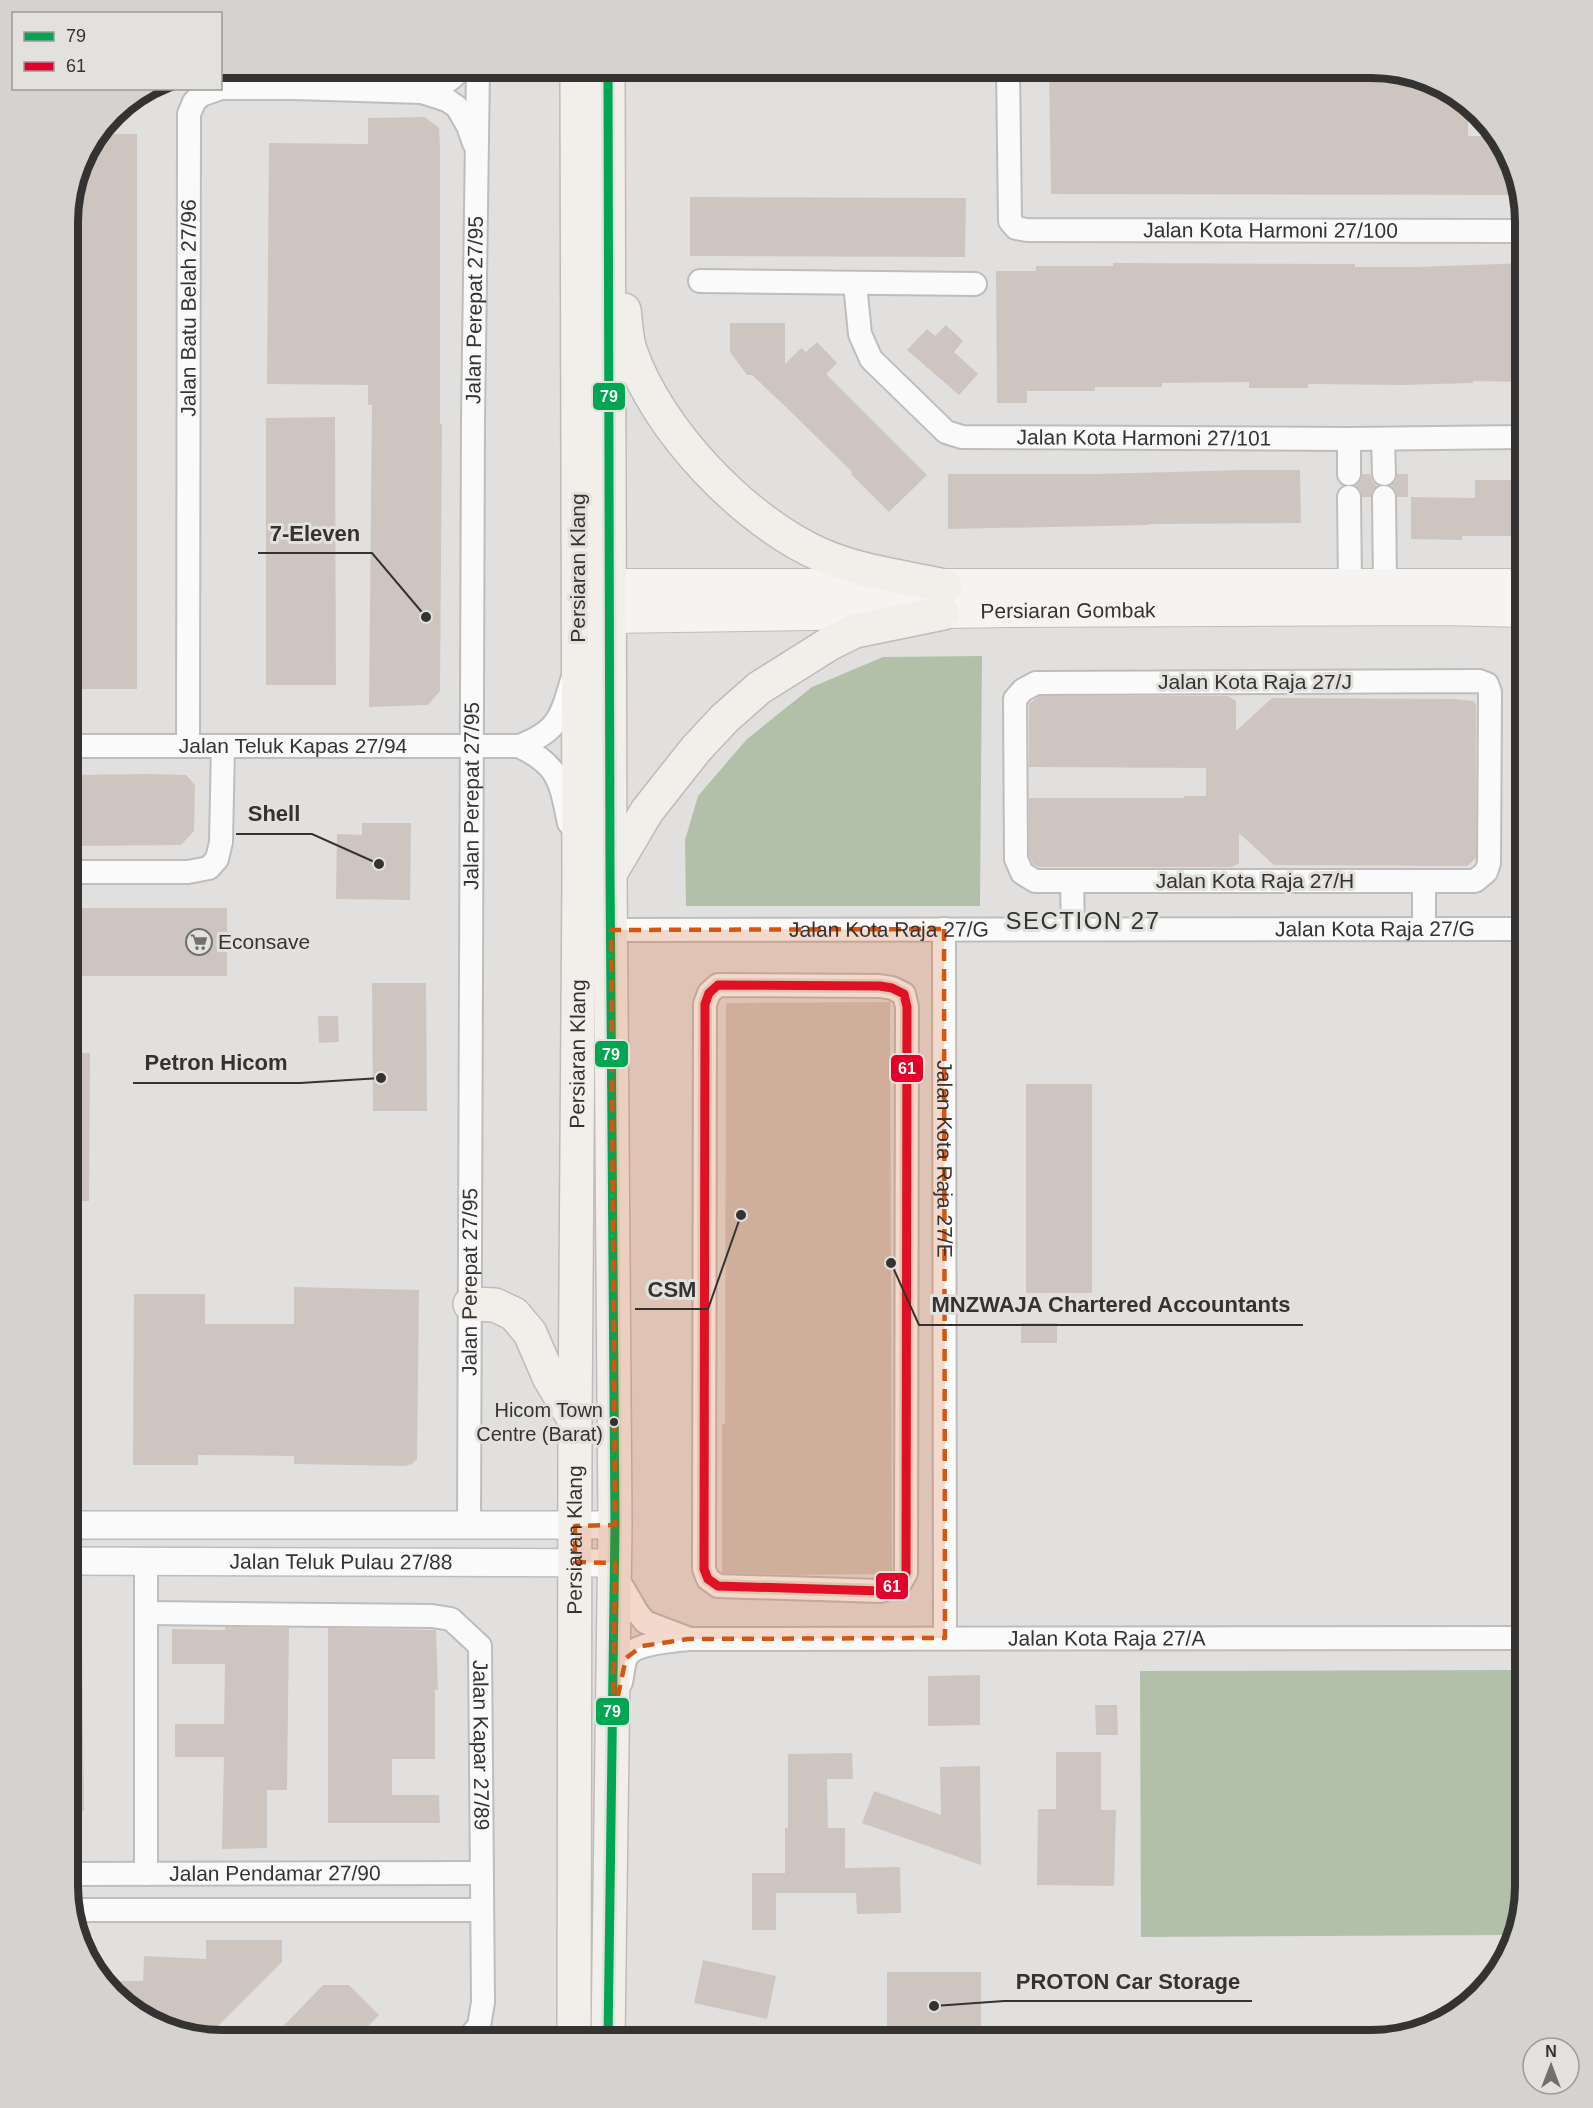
<svg xmlns="http://www.w3.org/2000/svg" width="1593" height="2108" viewBox="0 0 1593 2108" font-family="Arial,sans-serif">
<rect width="100%" height="100%" fill="#e1e0df"/>
<g fill="#b2c0a9">
<polygon points="982,656 980,906 686,906 685,840 698,796 747,739 812,687 883,657"/>
<rect x="1517" y="658" width="8" height="247"/>
<polygon points="1525,1670 1525,1887 1512,1935 1141,1937 1140,1671"/>
</g>
<g fill="#cfc5c0">
<polygon points="1049,68 1381,68 1448,88 1468,107 1468,136 1500,136 1518,195 1051,194"/>
<polygon points="425,117 439,128 440,147 440,424 442,424 440,691 428,705 369,707 372,405 368,405 368,385 267,384 269,143 368,144 368,118"/>
<polygon points="98,134 137,134 137,689 68,689 68,211 83,154"/>
<polygon points="690,197 966,198 965,257 690,256"/>
<polygon points="1113,263 1355,264 1355,267 1416,267 1526,263 1526,382 1473,381 1473,383 1403,385 1308,384 1308,388 1249,388 1249,382 1162,383 1162,387 1095,387 1095,391 1027,391 1027,403 997,403 996,271 1036,271 1036,266 1113,266"/>
<polygon points="730,323 785,323 785,364 801,348 806,352 817,342 837,363 826,374 927,475 889,512 851,474 852,472 789,410 752,375 747,375 730,352"/>
<polygon points="946,325 963,341 954,352 978,374 959,395 907,350 927,329 935,336"/>
<polygon points="335,417 336,685 266,685 266,418"/>
<polygon points="1246,470 1300,470 1301,523 1149,524 1149,525 948,529 948,474 1095,474"/>
<polygon points="1362,474 1370,474 1372,481 1377,486 1373,490 1371,497 1362,497 1361,491 1356,486 1361,480"/>
<polygon points="1397,474 1408,474 1408,497 1397,497 1396,491 1391,485 1396,481"/>
<polygon points="1475,480 1526,480 1526,536 1462,536 1462,540 1411,539 1411,497 1475,498"/>
<polygon points="1039,696 1228,696 1236,701 1236,731 1272,698 1455,699 1473,701 1476,704 1476,858 1467,866 1274,865 1239,833 1239,863 1232,867 1039,867 1033,864 1029,856 1029,798 1184,798 1184,796 1206,796 1206,768 1029,767 1029,704"/>
<polygon points="151,774 186,775 195,785 194,831 181,845 68,846 68,775"/>
<polygon points="362,823 411,823 410,900 336,899 337,834 362,835"/>
<rect x="68" y="908" width="159" height="68"/>
<polygon points="372,983 426,983 427,1111 373,1111"/>
<polygon points="890,1002 892,1571 886,1574 794,1575 722,1573 722,1424 725,1424 726,1003"/>
<polygon points="318,1016 338,1016 339,1042 319,1043"/>
<polygon points="68,1053 90,1053 89,1201 68,1201"/>
<rect x="1026" y="1084" width="66" height="209"/>
<polygon points="294,1287 419,1290 417,1459 412,1464 405,1466 294,1464 294,1456 198,1455 198,1465 133,1465 134,1294 205,1294 205,1324 294,1324"/>
<rect x="1021" y="1323" width="36" height="20"/>
<polygon points="225,1627 289,1628 287,1790 267,1790 267,1848 222,1849 224,1757 175,1757 175,1724 224,1724 225,1664 172,1664 172,1629 225,1630"/>
<polygon points="328,1628 436,1630 438,1690 435,1690 435,1759 392,1759 392,1795 439,1795 440,1823 328,1823"/>
<polygon points="68,1642 82,1642 84,1811 68,1811"/>
<polygon points="980,1675 980,1725 928,1726 928,1676"/>
<polygon points="1095,1705 1117,1705 1118,1735 1096,1735"/>
<polygon points="1056,1752 1101,1752 1101,1810 1116,1810 1114,1886 1037,1885 1038,1809 1056,1809"/>
<polygon points="852,1753 853,1779 827,1779 828,1828 845,1828 845,1868 900,1867 901,1913 857,1914 856,1893 776,1893 776,1930 752,1930 752,1873 785,1873 785,1828 788,1828 788,1754"/>
<polygon points="980,1766 981,1865 862,1823 874,1791 941,1815 940,1767"/>
<polygon points="206,1940 282,1940 282,1962 207,2037 145,2020 104,1981 143,1981 144,1956 206,1959"/>
<polygon points="703,1960 776,1976 767,2019 694,2003"/>
<rect x="887" y="1972" width="94" height="68"/>
<polygon points="323,1985 349,1985 379,2015 355,2040 270,2040"/>
</g>
<g fill="none" stroke-linecap="round" stroke-linejoin="round">
<defs>
<g id="minor">
<path id="s1" d="M1008 68 1010 221 1016 228 1027 230 1525 231"/>
<path d="M422 92C435 86 454 82 460 68"/>
<polyline points="700,281 975,284"/>
<path id="s2" d="M855 284 860 334 871 359 946 432 962 437 1349 439 1525 437"/>
<polyline points="1349,439 1349,474"/>
<polyline points="1383,439 1384,474"/>
<polyline points="1349,497 1350,584"/>
<polyline points="1384,497 1385,585"/>
<polygon points="1479,681 1487,684 1490,692 1489,863 1486,872 1475,881 1035,881 1022,873 1016,859 1015,699 1023,690 1036,683"/>
<path id="s3" d="M68 746H519C557 732 561 718 572 680"/>
<path id="s4" d="M188 746 189 114 194 102 201 95 221 88H295L422 92 447 100 457 107 468 126 474 143"/>
<path d="M519 746C560 766 560 781 569 823"/>
<polyline points="68,872 188,872 209,868 217,859 221,842 223,746"/>
<polyline points="1072,881 1073,929"/>
<polyline points="1424,881 1424,929"/>
<path id="s5" d="M944 929 945 1638"/>
<path id="s6" d="M611 930 1525 929"/>
<polygon points="718,985 880,986 892,988 904,994 907,1007 906,1573 901,1582 881,1591 718,1586 708,1579 704,1569 705,1004 709,993"/>
<path id="s7" d="M469 1525 473 420 478 68"/>
<polyline points="146,1560 146,1874"/>
<polyline points="616,1576 637,1612 645,1622 687,1638"/>
<path id="s8" d="M146 1613 432 1616 451 1619 480 1646 483 2002 479 2026 467 2040"/>
<path id="s9" d="M621 1682C623 1674 623 1665 626 1658 633 1643 673 1641 688 1639L1525 1638"/>
<path id="s10" d="M68 1874 482 1873"/>
<polyline points="75,1910 482,1910"/>
</g>
<g id="tertiary">
<polyline points="68,1525 615,1525"/>
<path id="s11" d="M68 1561 615 1563"/>
</g>
<g id="secondary">
<polyline points="609,585 1525,585"/>
<path id="s12" d="M609 617 1012 611 1443 609 1525 611"/>
</g>
<g id="primary">
<polyline points="608,68 610,873 615,1525 608,2040"/>
<path d="M624 310C626 323 626 338 630 350 657 430 744 521 821 555 861 572 903 577 945 586"/>
<polyline points="611,872 647,811 696,749 725,718 759,688 829,644 855,631 943,613"/>
<polyline points="470,1304 495,1305 514,1314 530,1333 549,1377 574,1419"/>
<path id="s13" d="M574 2040 575 1421 579 878 577 68"/>
</g>
</defs>
<use href="#minor" stroke="#bebdbc" stroke-width="26"/>
<use href="#tertiary" stroke="#bebdbc" stroke-width="30"/>
<use href="#secondary" stroke="#bebdbc" stroke-width="34"/>
<use href="#primary" stroke="#bdbcbc" stroke-width="36"/>
<use href="#minor" stroke="#fafafa" stroke-width="22"/>
<use href="#tertiary" stroke="#fafafa" stroke-width="27"/>
<use href="#secondary" stroke="#f6f4f3" stroke-width="32"/>
<use href="#primary" stroke="#f2eeea" stroke-width="33"/>
<defs>
<polyline id="bus-1" points="608,68 610,873 615,1525 608,2040"/>
<polygon id="bus-2" points="718,985 880,986 892,988 904,994 907,1007 906,1573 901,1582 881,1591 718,1586 708,1579 704,1569 705,1004 709,993"/>
</defs>
<use href="#bus-1" stroke="#e2e1de" stroke-width="14"/>
<use href="#bus-2" stroke="#e2e1de" stroke-width="14"/>
<use href="#bus-1" stroke="#00a651" stroke-width="9"/>
<use href="#bus-2" stroke="#e4002b" stroke-width="9"/>
</g>
<path fill="#d65510" fill-opacity="0.2" stroke="#d65510" stroke-width="4.5" stroke-dasharray="12 8" stroke-linejoin="round" d="M944 929 945 1638 688 1639 642 1646 626 1658 613 1719 615 1563 575 1562V1526L615 1525 611 930Z"/>
<defs>
<symbol id="supermarket-ring" viewBox="-11 -11 22 22"><circle r="9.5" fill="#e2e1de" stroke="#71706f" stroke-width="1.5"/><path d="M-6-5.5h2.5l.6 2H6L4.5 2H-2.5L-4.4-4H-6ZM-1.5 3.2a1.3 1.3 0 1 0 .1 0ZM3 3.2a1.3 1.3 0 1 0 .1 0Z" fill="#71706f"/></symbol>
</defs>
<g fill-rule="evenodd">
<use href="#supermarket-ring" x="184" y="927" width="30" height="30"/>
</g>
<circle fill="#343332" stroke="#e2e1de" stroke-width="2" cx="614" cy="1422" r="5"/>
<g text-anchor="middle" stroke-width="6" stroke-linejoin="round" paint-order="stroke">
<g font-size="20" fill="#343332" stroke="#e2e1de" text-anchor="end">
<text x="603" y="1417">Hicom Town<tspan x="603" dy="24">Centre (Barat)</tspan></text>
</g>
<g font-size="21" fill="#343332" stroke="#e2e1de">
<text dy="7" stroke="none"><textPath href="#s1" startOffset="417">Jalan Kota Harmoni 27/100</textPath></text>
<text dy="7" stroke="none"><textPath href="#s4" startOffset="438">Jalan Batu Belah 27/96</textPath></text>
<text dy="7" stroke="none"><textPath href="#s7" startOffset="1215">Jalan Perepat 27/95</textPath></text>
<text dy="7" stroke="none"><textPath href="#s2" startOffset="381">Jalan Kota Harmoni 27/101</textPath></text>
<text transform="translate(578 568) rotate(-90)" y="7">Persiaran Klang</text>
<text dy="7" stroke="none"><textPath href="#s12" startOffset="459">Persiaran Gombak</textPath></text>
<text x="1255" y="689">Jalan Kota Raja 27/J</text>
<text dy="7" stroke="none"><textPath href="#s3" startOffset="225">Jalan Teluk Kapas 27/94</textPath></text>
<text dy="7" stroke="none"><textPath href="#s7" startOffset="729">Jalan Perepat 27/95</textPath></text>
<text x="1255" y="888">Jalan Kota Raja 27/H</text>
<text dy="7" stroke="none"><textPath href="#s6" startOffset="278">Jalan Kota Raja 27/G</textPath></text>
<text dy="7" stroke="none"><textPath href="#s6" startOffset="764">Jalan Kota Raja 27/G</textPath></text>
<text dy="7" stroke="none"><textPath href="#s13" startOffset="986">Persiaran Klang</textPath></text>
<text dy="7" stroke="none"><textPath href="#s5" startOffset="230">Jalan Kota Raja 27/E</textPath></text>
<text dy="7" stroke="none"><textPath href="#s7" startOffset="243">Jalan Perepat 27/95</textPath></text>
<text dy="7" stroke="none"><textPath href="#s13" startOffset="500">Persiaran Klang</textPath></text>
<text dy="7" stroke="none"><textPath href="#s11" startOffset="273">Jalan Teluk Pulau 27/88</textPath></text>
<text dy="7" stroke="none"><textPath href="#s9" startOffset="510">Jalan Kota Raja 27/A</textPath></text>
<text dy="7" stroke="none"><textPath href="#s8" startOffset="444">Jalan Kapar 27/89</textPath></text>
<text dy="7" stroke="none"><textPath href="#s10" startOffset="207">Jalan Pendamar 27/90</textPath></text>
</g>
<g font-size="21" fill="#343332" stroke="#e2e1de" text-anchor="start">
<text x="218" y="949">Econsave</text>
</g>
<g font-size="24" letter-spacing="1.5" fill="#333330" stroke="#e2e1de">
<text x="1083" y="929">SECTION 27</text>
</g>
</g>
<path d="M0 0H1593V2108H0ZM222 78H1371A144 144 0 0 1 1515 222V1886A144 144 0 0 1 1371 2030H222A144 144 0 0 1 78 1886V222A144 144 0 0 1 222 78Z" fill="#d4d3d0" fill-rule="evenodd"/>
<path fill="none" stroke="#343332" stroke-width="8" d="M222 78H1371A144 144 0 0 1 1515 222V1886A144 144 0 0 1 1371 2030H222A144 144 0 0 1 78 1886V222A144 144 0 0 1 222 78Z"/>
<path fill="none" stroke="#343332" stroke-width="2" d="M426 617L372 553H258M379 864L312 834H236M381 1078L300 1083H133M741 1215L708 1309H635M891 1263L919 1325H1303M934 2006L1004 2001H1252"/>
<g fill="#343332" stroke="#e2e1de" stroke-width="2">
<circle cx="426" cy="617" r="6"/>
<circle cx="379" cy="864" r="6"/>
<circle cx="381" cy="1078" r="6"/>
<circle cx="741" cy="1215" r="6"/>
<circle cx="891" cy="1263" r="6"/>
<circle cx="934" cy="2006" r="6"/>
</g>
<g font-size="22" text-anchor="middle" font-weight="bold" fill="#343332" stroke="#e2e1de" stroke-width="6" stroke-linejoin="round" paint-order="stroke">
<text x="315" y="541">7-Eleven</text>
<text x="274" y="821">Shell</text>
<text x="216" y="1070">Petron Hicom</text>
<text x="672" y="1297">CSM</text>
<text x="1111" y="1312">MNZWAJA Chartered Accountants</text>
<text x="1128" y="1989">PROTON Car Storage</text>
</g>
<g stroke="#e2e1de" stroke-width="2">
<rect x="592" y="382" width="34" height="29" rx="6" fill="#00a651"/>
<rect x="594" y="1040" width="35" height="28" rx="6" fill="#00a651"/>
<rect x="890" y="1054" width="34" height="29" rx="6" fill="#e4002b"/>
<rect x="875" y="1572" width="34" height="28" rx="6" fill="#e4002b"/>
<rect x="595" y="1697" width="35" height="29" rx="6" fill="#00a651"/>
</g>
<g font-size="16" text-anchor="middle" font-weight="bold" fill="#fff">
<text x="609" y="402">79</text>
<text x="611" y="1060">79</text>
<text x="907" y="1074">61</text>
<text x="892" y="1592">61</text>
<text x="612" y="1717">79</text>
</g>
<rect x="12" y="12" width="210" height="78" fill="#e2e1de" stroke="#9c9b99" stroke-width="1.5"/>
<rect x="24" y="32" width="30" height="9" fill="#00a651" stroke="#9c9b99" stroke-width="1.5"/>
<text x="66" y="42" font-size="18" fill="#343332">79</text>
<rect x="24" y="62" width="30" height="9" fill="#e4002b" stroke="#9c9b99" stroke-width="1.5"/>
<text x="66" y="72" font-size="18" fill="#343332">61</text>
<g transform="translate(1551 2066)"><circle r="28" fill="#e2e1de" stroke="#9c9b99" stroke-width="1.5"/>
<path d="M0-4.5L10 22L0 15L-10 22Z" fill="#71706f"/>
<text y="-9" font-size="16" font-weight="bold" text-anchor="middle" fill="#343332">N</text>
</g>
</svg>
